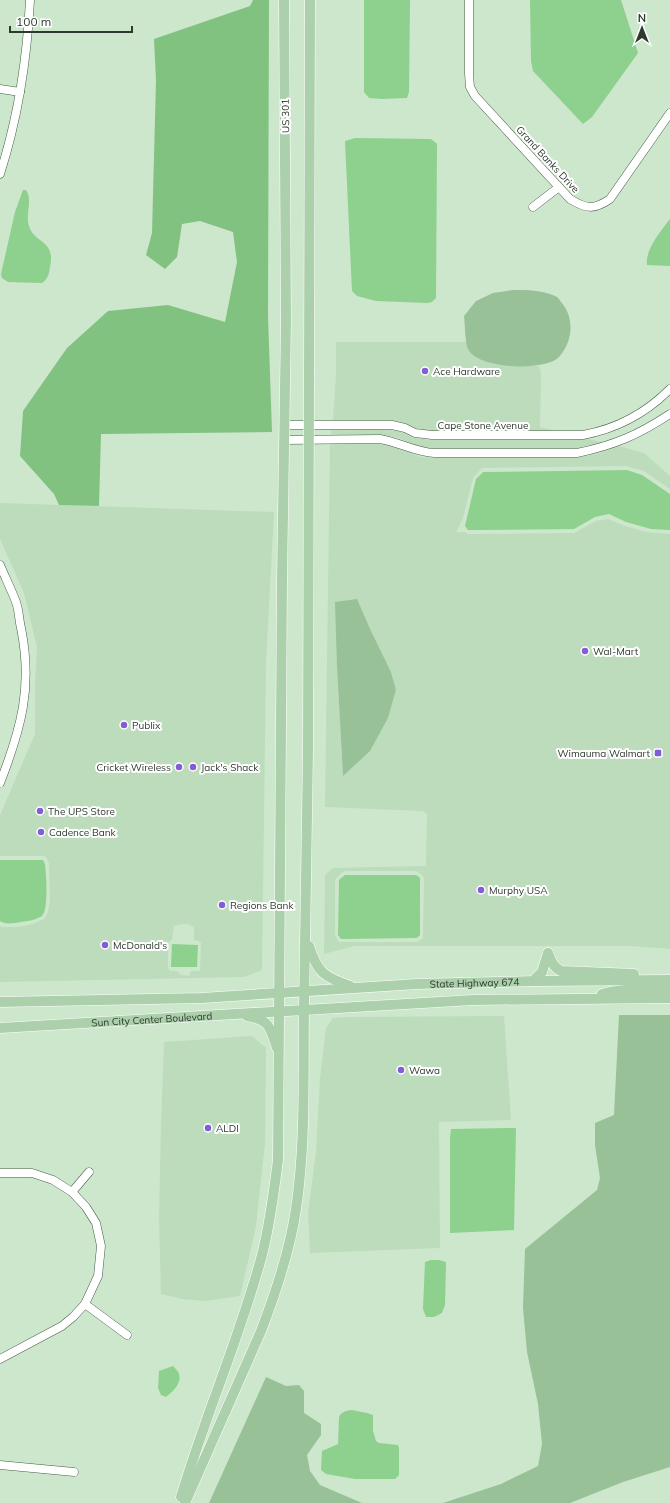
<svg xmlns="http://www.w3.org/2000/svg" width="670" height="1503" viewBox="0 0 670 1503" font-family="Mulish,sans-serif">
<rect width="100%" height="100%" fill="#cde7cc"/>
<g fill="#bddcbc" fill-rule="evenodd">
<polygon points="336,342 467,342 468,350 495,364 516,366 539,366 541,374 540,427 556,431 432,431 416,428 406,424 392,420 333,420 336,374"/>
<polygon points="378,429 391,430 404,433 414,438 432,440 562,440 588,439 602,442 577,448 422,448 396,437 381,435 331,435 331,430"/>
<path d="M330 444H380L393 446 420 457 434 458H577L600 453 619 446 644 453 670 476V489L644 471 626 466 482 468 473 478 463 518 456 532H465L468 534H474L574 533 596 521 608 519 625 526 646 532 670 534V949L632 946H354L324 954 325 875 333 868 426 866 427 814 423 811 325 807ZM357 599 371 631 391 672 396 690 388 718 370 750 343 776 337 666ZM344 871H416L422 875 424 878 423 938 417 942H339L335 935V880L337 877Z"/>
<path d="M0 503 274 512 266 663 262 970 244 977 0 982V926L3 927H18L33 924 44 919 48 912 50 900 49 863 46 857 43 856H0V815L35 734V686L37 647 24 593 0 539ZM182 924H188L194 927V940L199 941 201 943 200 970 198 971H191L189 976 181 975 177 971H170L168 968V944L169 942 172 940 174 926Z"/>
<polygon points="504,1016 511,1120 439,1122 440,1248 310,1253 308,1213 316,1152 320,1078 326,1028 333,1018 349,1017"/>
<polygon points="252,1036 266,1048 265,1143 256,1226 240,1296 205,1301 182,1299 161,1294 159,1218 161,1125 164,1042"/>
</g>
<g fill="#98c197">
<path d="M513 290C527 290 541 290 555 296 558 297 559 299 561 302 575 318 573 341 559 357 545 372 477 369 468 349 465 343 465 323 464 316L476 301 493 293Z"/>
<polygon points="357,599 371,631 391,672 396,690 388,718 370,751 343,776 337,666 335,602"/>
<polygon points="619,1015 670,1015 670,1467 623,1482 570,1503 443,1503 501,1484 538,1466 542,1444 538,1404 527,1352 523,1308 525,1249 597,1190 600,1178 595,1145 595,1123 614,1115"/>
<polygon points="266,1377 286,1386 299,1385 304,1391 304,1413 321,1424 321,1435 307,1455 310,1471 320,1485 362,1503 209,1503"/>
</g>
<polygon fill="#81c281" points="253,0 269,0 268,316 272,432 101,434 99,506 59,505 54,494 20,456 23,411 67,348 108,311 168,305 225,322 237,262 233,232 200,221 182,224 177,257 165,269 146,255 152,233 156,80 154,39 250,6"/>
<g fill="#8ed08d">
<polygon points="364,0 410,0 409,92 407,98 382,99 369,98 364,92"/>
<polygon points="530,0 621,0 638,53 592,117 583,124 533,71 531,61"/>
<polygon points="355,138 431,139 437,144 436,298 432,302 427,303 376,301 357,296 352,291 345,141"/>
<path d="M23 190H26C33 199 25 215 29 226 34 244 56 239 50 267 49 274 48 279 42 283L8 282 2 278 1 274 15 212Z"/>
<path d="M670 219V266L647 265C645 249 661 231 670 219Z"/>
<polygon points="627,470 642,475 670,494 670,530 651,529 626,522 609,514 595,517 574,529 474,530 468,530 465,526 476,479 483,472"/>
<path d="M0 860H43L45 864C46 874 49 909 42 916 36 920 28 921 21 922 14 923 6 925 0 921Z"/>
<polygon points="345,875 416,875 420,878 420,935 417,938 341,939 338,935 339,880"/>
<polygon points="172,944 198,945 197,967 171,967"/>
<polygon points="516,1128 514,1230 450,1233 450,1138 451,1129"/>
<polygon points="431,1260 439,1260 446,1262 445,1305 442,1313 434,1317 426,1317 423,1309 425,1262"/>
<path d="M173 1366C175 1368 178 1371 179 1374 182 1384 172 1392 166 1397L161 1395 158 1388 159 1371Z"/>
<path d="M352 1410 367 1413 373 1415V1431L376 1441 379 1443 398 1445 399 1448V1475L395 1479H355L326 1474 321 1470 322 1451 338 1444 339 1417C342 1411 346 1411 352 1410Z"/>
</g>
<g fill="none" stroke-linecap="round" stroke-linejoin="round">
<defs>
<g id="minor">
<path d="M469 0V74L470 87 475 96 570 199C586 209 594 210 610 199L670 113"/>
<polyline points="0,89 20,92"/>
<path d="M0 174C18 118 27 59 30 0"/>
<polyline points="533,207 559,187"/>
<path d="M285 425H392L405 428 415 433 432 435H583C616 429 646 413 670 389"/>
<path d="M284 440 380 439C399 442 415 452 434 453H577C615 445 638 435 670 414"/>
<path d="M0 565C5 577 11 589 16 602 19 610 19 620 21 628 33 687 21 729 0 783"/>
<polyline points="0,1173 32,1173 53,1180 72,1192 86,1207 96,1223 101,1246 98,1276 85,1304 73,1317 62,1326 0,1359"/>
<polyline points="72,1192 89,1172"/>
<polyline points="85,1304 127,1335"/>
<polyline points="0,1465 74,1472"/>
</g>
<g id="major">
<path d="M309 946C317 972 324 977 350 986"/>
<path d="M548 953C551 961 553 967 561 971L634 974"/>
<polyline points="533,981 542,972 548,953"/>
<path d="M602 994C623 988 648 990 670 989"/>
<path id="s1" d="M0 1002 202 998 417 984 536 981 670 980"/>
<path d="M247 1016C270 1020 270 1027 277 1048"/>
<path id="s2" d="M0 1028 473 1000 670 998"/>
<path d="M181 1497C205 1416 240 1337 262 1255 270 1224 274 1192 278 1160L282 580 286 321 284 0"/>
<path d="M185 1503 261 1331C276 1292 290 1251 296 1209 306 1142 303 1075 304 1008 305 923 307 838 308 752 308 502 309 251 310 0"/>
</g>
</defs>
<use href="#minor" stroke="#475d46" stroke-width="9"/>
<use href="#major" stroke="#fff" stroke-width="11"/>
<use href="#minor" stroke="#fff" stroke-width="8"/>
<use href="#major" stroke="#acd0ac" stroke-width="10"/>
</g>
<g fill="#835dd7" stroke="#fff" stroke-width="1.5">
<circle cx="425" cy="371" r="4"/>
<circle cx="585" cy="651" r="4"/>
<circle cx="124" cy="725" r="4"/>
<rect x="654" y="749" width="8" height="8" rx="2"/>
<circle cx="179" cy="767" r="4"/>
<circle cx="193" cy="767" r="4"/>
<circle cx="40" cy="811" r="4"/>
<circle cx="41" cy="832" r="4"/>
<circle cx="481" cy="890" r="4"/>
<circle cx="222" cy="905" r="4"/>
<circle cx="105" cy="945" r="4"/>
<circle cx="401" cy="1070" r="4"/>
<circle cx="208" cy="1128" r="4"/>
</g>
<g text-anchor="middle" stroke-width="4" stroke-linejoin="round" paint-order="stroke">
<g font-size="10" fill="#2e382e" stroke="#fff">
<text transform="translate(285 116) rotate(-91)" y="4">US 301</text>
<text transform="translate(548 159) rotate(47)" y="4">Grand Banks Drive</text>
<text x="483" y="429">Cape Stone Avenue</text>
<text dy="4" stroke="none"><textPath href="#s1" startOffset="475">State Highway 674</textPath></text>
<text dy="4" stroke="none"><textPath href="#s2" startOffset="152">Sun City Center Boulevard</textPath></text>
</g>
<g font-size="10" fill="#2e382e" stroke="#fff" text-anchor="start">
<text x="433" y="375">Ace Hardware</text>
<text x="593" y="655">Wal-Mart</text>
<text x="132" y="729">Publix</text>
<text x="650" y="757" text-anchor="end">Wimauma Walmart</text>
<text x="171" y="771" text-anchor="end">Cricket Wireless</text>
<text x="201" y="771">Jack's Shack</text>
<text x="48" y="815">The UPS Store</text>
<text x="49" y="836">Cadence Bank</text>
<text x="489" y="894">Murphy USA</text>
<text x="230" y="909">Regions Bank</text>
<text x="113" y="949">McDonald's</text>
<text x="409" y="1074">Wawa</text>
<text x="216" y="1132">ALDI</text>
</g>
</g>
<g transform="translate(642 28)" stroke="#ffffff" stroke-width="3" paint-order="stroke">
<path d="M0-3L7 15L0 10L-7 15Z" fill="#2e382e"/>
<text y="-6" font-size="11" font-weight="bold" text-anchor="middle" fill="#2e382e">N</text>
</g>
<path d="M10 26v6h122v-6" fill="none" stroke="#2e382e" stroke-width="2"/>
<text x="16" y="26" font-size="12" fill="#2e382e" stroke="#ffffff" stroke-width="3" paint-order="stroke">100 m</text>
</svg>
